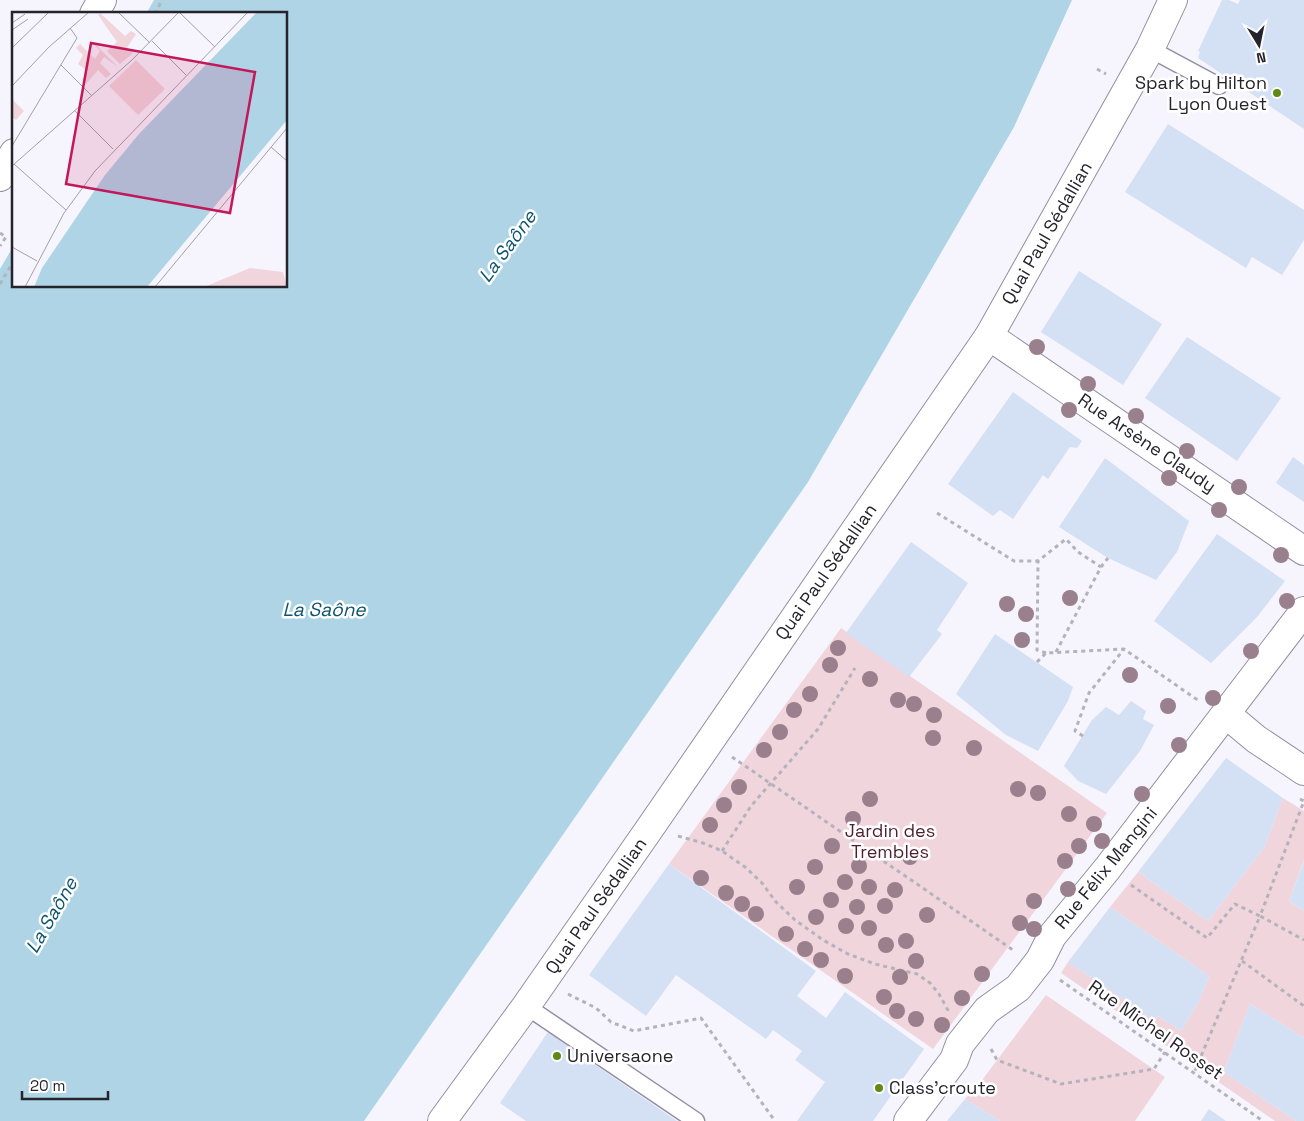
<svg xmlns="http://www.w3.org/2000/svg" width="1304" height="1121" viewBox="0 0 1304 1121" font-family="'Space Grotesk',sans-serif">
<rect width="100%" height="100%" fill="#f6f5fd"/>
<g fill="#f1d5dd">
<polygon points="841,628 1107,813 933,1049 669,864"/>
<polygon points="1283,798 1304,811 1304,860 1289,901 1304,911 1304,1038 1250,1004 1224,1072 1296,1121 1275,1121 1061,973 1068,962 1154,1020 1158,1016 1181,1031 1199,1001 1209,976 1110,907 1138,872 1208,921 1265,846"/>
<polygon points="1046,995 1165,1077 1135,1121 1000,1121 965,1099 982,1080"/>
</g>
<polygon fill="#afd4e5" points="154,0 1072,0 1014,127 808,482 364,1121 0,1121 0,269 14,245 14,286 286,286 286,14 146,14"/>
<g fill="#d4e0f3">
<polygon points="1222,0 1229,0 1238,4 1240,0 1304,0 1304,129 1198,58 1200,52 1198,51"/>
<polygon points="1168,124 1304,210 1304,240 1282,275 1252,257 1246,268 1125,192"/>
<polygon points="1079,271 1162,324 1123,385 1041,332"/>
<polygon points="1187,337 1281,398 1237,461 1145,398"/>
<polygon points="1013,392 1082,441 1077,448 1070,447 1048,479 1043,475 1013,519 1000,510 993,516 948,484"/>
<polygon points="1293,457 1304,465 1304,502 1276,483"/>
<polygon points="1105,458 1189,521 1177,552 1156,580 1108,558 1059,527"/>
<polygon points="1217,534 1285,581 1257,617 1211,663 1154,621"/>
<polygon points="911,542 968,583 937,630 942,634 909,677 846,633"/>
<polygon points="995,634 1073,687 1068,701 1038,751 1006,735 956,694"/>
<polygon points="1131,701 1146,711 1143,719 1154,725 1140,751 1106,794 1078,781 1064,766 1092,720 1106,707 1119,715"/>
<polygon points="1226,758 1283,798 1265,846 1208,921 1138,872"/>
<polygon points="1304,861 1304,911 1289,901"/>
<polygon points="669,864 816,971 797,996 826,1018 845,992 924,1049 873,1121 797,1121 825,1082 795,1060 802,1051 773,1030 766,1039 676,975 646,1016 589,975"/>
<polygon points="1110,907 1209,976 1199,1001 1181,1031 1158,1016 1154,1020 1068,962"/>
<polygon points="1250,1004 1304,1038 1304,1121 1296,1121 1224,1072"/>
<polygon points="548,1032 617,1080 677,1121 526,1121 500,1103"/>
<polygon points="965,1099 1000,1121 947,1121"/>
<polygon points="1209,1109 1226,1121 1201,1121"/>
</g>
<g fill="none" stroke-linecap="round" stroke-linejoin="round">
<defs>
<g id="service">
<polyline points="1150,49 1219,86"/>
<polyline points="526,1006 696,1121"/>
</g>
<g id="minor">
<polyline points="989,336 1304,551"/>
<polyline points="1226,714 1256,739 1304,771"/>
<polyline points="908,1121 954,1060 960,1044 987,1010 1018,988 1040,960 1052,936 1107,869 1304,611"/>
</g>
<g id="primary">
<polyline points="94,14 102,0"/>
<polyline points="0,177 14,153"/>
<polyline points="442,1121 526,1006 650,828 989,336 1150,49 1173,0"/>
</g>
</defs>
<use href="#service" stroke="#928fa2" stroke-width="19"/>
<use href="#minor" stroke="#928fa2" stroke-width="30"/>
<use href="#primary" stroke="#928fa2" stroke-width="30"/>
<g stroke="#b4b3bb" stroke-width="3" stroke-dasharray="4 4" stroke-linecap="butt">
<polyline points="155,14 162,0"/>
<polyline points="1097,69 1106,74"/>
<polyline points="0,233 6,237 0,246"/>
<polyline points="0,284 14,260"/>
<polyline points="937,513 1014,561 1038,561"/>
<polyline points="1056,652 1101,567 1108,558"/>
<polyline points="1046,653 1037,650 1038,561 1066,539 1078,552 1101,567"/>
<polyline points="1037,662 1046,653 1124,649 1199,701"/>
<polyline points="1083,736 1075,731 1089,693 1124,649"/>
<polyline points="732,757 1013,950"/>
<polyline points="1300,799 1304,801 1260,916 1304,940"/>
<polyline points="678,836 703,843 722,851 745,867 762,883 776,902 795,920 823,940 848,954 875,964 917,974 930,983 939,994 950,1014"/>
<polyline points="722,851 751,806 818,729 855,668"/>
<polyline points="1131,885 1207,938 1235,904 1260,916 1194,1073"/>
<polyline points="1242,961 1304,1006"/>
<polyline points="1060,980 1263,1121"/>
<polyline points="568,994 596,1008 611,1022 634,1031 701,1018 775,1121"/>
<polyline points="991,1049 997,1060 1061,1084 1154,1069 1165,1052"/>
</g>
<use href="#service" stroke="#fff" stroke-width="16"/>
<use href="#minor" stroke="#fff" stroke-width="28"/>
<use href="#primary" stroke="#fff" stroke-width="28"/>
</g>
<g fill="#9a7f8c">
<circle cx="1037" cy="347" r="8"/>
<circle cx="1088" cy="384" r="8"/>
<circle cx="1069" cy="410" r="8"/>
<circle cx="1136" cy="416" r="8"/>
<circle cx="1187" cy="451" r="8"/>
<circle cx="1169" cy="478" r="8"/>
<circle cx="1239" cy="487" r="8"/>
<circle cx="1219" cy="510" r="8"/>
<circle cx="1281" cy="555" r="8"/>
<circle cx="1070" cy="598" r="8"/>
<circle cx="1287" cy="601" r="8"/>
<circle cx="1007" cy="604" r="8"/>
<circle cx="1026" cy="614" r="8"/>
<circle cx="1022" cy="640" r="8"/>
<circle cx="838" cy="648" r="8"/>
<circle cx="1251" cy="651" r="8"/>
<circle cx="830" cy="665" r="8"/>
<circle cx="1130" cy="675" r="8"/>
<circle cx="870" cy="679" r="8"/>
<circle cx="810" cy="694" r="8"/>
<circle cx="1213" cy="698" r="8"/>
<circle cx="898" cy="700" r="8"/>
<circle cx="914" cy="704" r="8"/>
<circle cx="1168" cy="706" r="8"/>
<circle cx="794" cy="710" r="8"/>
<circle cx="934" cy="715" r="8"/>
<circle cx="780" cy="732" r="8"/>
<circle cx="933" cy="738" r="8"/>
<circle cx="1179" cy="745" r="8"/>
<circle cx="974" cy="748" r="8"/>
<circle cx="764" cy="750" r="8"/>
<circle cx="739" cy="787" r="8"/>
<circle cx="1018" cy="789" r="8"/>
<circle cx="1038" cy="793" r="8"/>
<circle cx="1142" cy="794" r="8"/>
<circle cx="870" cy="799" r="8"/>
<circle cx="724" cy="805" r="8"/>
<circle cx="1069" cy="814" r="8"/>
<circle cx="853" cy="819" r="8"/>
<circle cx="1094" cy="824" r="8"/>
<circle cx="710" cy="825" r="8"/>
<circle cx="1102" cy="841" r="8"/>
<circle cx="832" cy="846" r="8"/>
<circle cx="1079" cy="846" r="8"/>
<circle cx="910" cy="857" r="8"/>
<circle cx="1065" cy="861" r="8"/>
<circle cx="859" cy="866" r="8"/>
<circle cx="815" cy="867" r="8"/>
<circle cx="701" cy="878" r="8"/>
<circle cx="845" cy="882" r="8"/>
<circle cx="797" cy="887" r="8"/>
<circle cx="869" cy="887" r="8"/>
<circle cx="1068" cy="889" r="8"/>
<circle cx="895" cy="890" r="8"/>
<circle cx="726" cy="893" r="8"/>
<circle cx="831" cy="900" r="8"/>
<circle cx="1034" cy="901" r="8"/>
<circle cx="742" cy="904" r="8"/>
<circle cx="885" cy="906" r="8"/>
<circle cx="857" cy="907" r="8"/>
<circle cx="756" cy="914" r="8"/>
<circle cx="927" cy="915" r="8"/>
<circle cx="816" cy="917" r="8"/>
<circle cx="1020" cy="923" r="8"/>
<circle cx="846" cy="926" r="8"/>
<circle cx="869" cy="928" r="8"/>
<circle cx="1034" cy="929" r="8"/>
<circle cx="786" cy="934" r="8"/>
<circle cx="906" cy="941" r="8"/>
<circle cx="886" cy="945" r="8"/>
<circle cx="805" cy="949" r="8"/>
<circle cx="821" cy="960" r="8"/>
<circle cx="916" cy="961" r="8"/>
<circle cx="982" cy="974" r="8"/>
<circle cx="845" cy="976" r="8"/>
<circle cx="900" cy="977" r="8"/>
<circle cx="884" cy="997" r="8"/>
<circle cx="962" cy="998" r="8"/>
<circle cx="897" cy="1011" r="8"/>
<circle cx="916" cy="1019" r="8"/>
<circle cx="942" cy="1025" r="8"/>
</g>
<g fill="#608916" stroke="#fff" stroke-width="2">
<circle cx="1277" cy="93" r="5"/>
<circle cx="557" cy="1056" r="5"/>
<circle cx="879" cy="1088" r="5"/>
</g>
<g text-anchor="middle" stroke-width="5" stroke-linejoin="round" paint-order="stroke">
<g font-size="18" fill="#25232b" stroke="#fff" text-anchor="start">
<text x="1267" y="89" text-anchor="end">Spark by Hilton<tspan x="1267" dy="21">Lyon Ouest</tspan></text>
<text x="567" y="1062">Universaone</text>
<text x="889" y="1094">Class'croute</text>
</g>
<g font-size="18" fill="#25232b" stroke="#fff">
<text transform="translate(1047 233) rotate(-60)" y="6">Quai Paul Sédallian</text>
<text transform="translate(1147 443) rotate(34)" y="6">Rue Arsène Claudy</text>
<text transform="translate(826 572) rotate(-55)" y="6">Quai Paul Sédallian</text>
<text transform="translate(1106 868) rotate(-51)" y="6">Rue Félix Mangini</text>
<text transform="translate(596 906) rotate(-55)" y="6">Quai Paul Sédallian</text>
<text transform="translate(1156 1030) rotate(35)" y="6">Rue Michel Rosset</text>
</g>
<g font-size="18" fill="#4f1f30" stroke="#fff">
<text x="890" y="837">Jardin des<tspan x="890" dy="21">Trembles</tspan></text>
</g>
<g font-size="19" font-style="italic" fill="#0e546d" stroke="#fff">
<text transform="translate(507 246) rotate(-54)" y="7">La Saône</text>
<text x="324" y="616">La Saône</text>
<text transform="translate(51 915) rotate(-60)" y="7">La Saône</text>
</g>
</g>
<g transform="translate(12 12)">
<rect width="275" height="275" fill="#f6f5fd"/>
<path d="M88 1 113 24 119 19 124 22 115 36 121 41 108 52 95 39 105 30 86 3ZM76 25 106 55 92 45 88 51 99 62 94 66 86 58 74 72 70 68 76 59 66 52 71 43 64 36 68 32 83 47 88 39ZM124 48 153 77 126 103 97 74ZM0 87 12 99 4 108 0 105ZM238 256 271 260 275 275H192Z" fill="#f1d5dd"/>
<path d="M245 0H275V108L135 275H22L30 256 93 163 127 122Z" fill="#afd4e5"/>
<path fill="none" stroke="#a2a1a9" stroke-width="1" d="M106 0 138 31M167 0 203 35M0 11 13 2M0 18 16 7M140 29 174 63M0 36 37 0M49 53 80 84M0 74 37 35 77 0M63 99 101 137M0 134 65 26 58 16M259 135 275 149M2 152 54 198M0 154 120 48 167 0M0 235 25 249M13 275 52 201 83 159 236 0M143 275 275 116"/>
<path fill="#c2185b" fill-opacity="0.15" stroke="#c2185b" stroke-width="2.5" d="M79 31 243 60 218 201 54 172Z"/>
<rect width="275" height="275" fill="none" stroke="#25232b" stroke-width="2.5"/>
</g>
<g transform="translate(1259 45) rotate(170)" stroke="#ffffff" stroke-width="4" paint-order="stroke">
<path d="M0-4L9 19L0 12L-9 19Z" fill="#25232b"/>
<text y="-8" font-size="14" font-weight="bold" text-anchor="middle" fill="#25232b">N</text>
</g>
<path d="M22 1091v8h86v-8" fill="none" stroke="#25232b" stroke-width="2.5"/>
<text x="30" y="1091" font-size="15" fill="#25232b" stroke="#ffffff" stroke-width="4" paint-order="stroke">20 m</text>
</svg>
